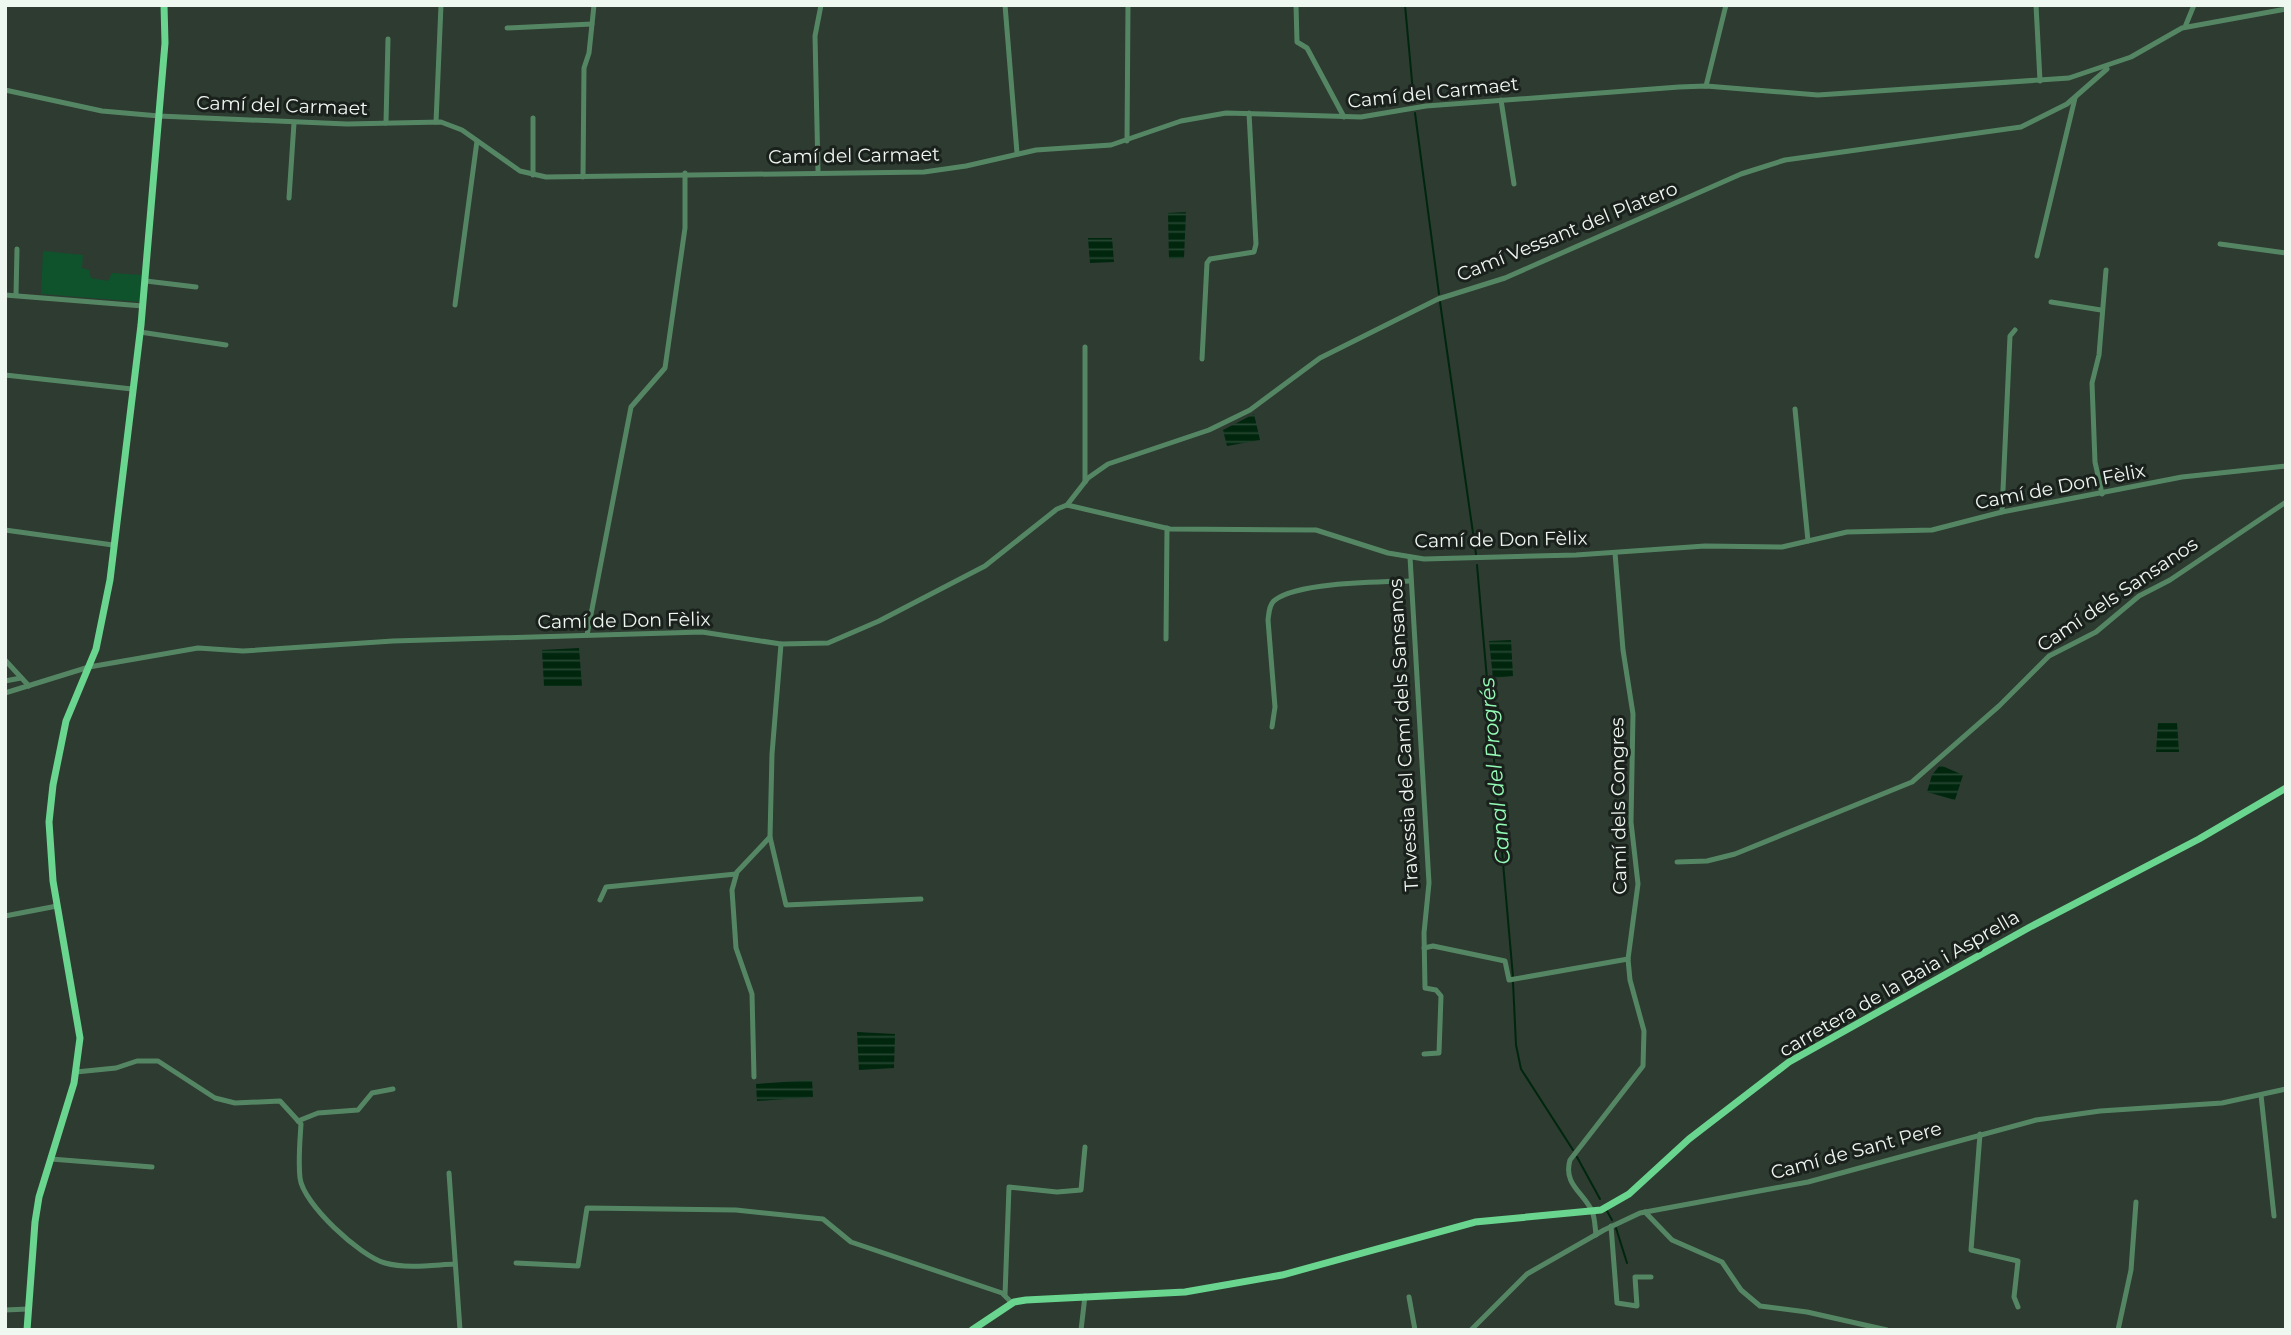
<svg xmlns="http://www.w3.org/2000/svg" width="2291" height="1335" viewBox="0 0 2291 1335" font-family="Montserrat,sans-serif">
<defs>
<pattern id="water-rules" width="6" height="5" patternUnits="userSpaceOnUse" patternTransform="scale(1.75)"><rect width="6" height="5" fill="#00260e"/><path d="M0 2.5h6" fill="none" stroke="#264631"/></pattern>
</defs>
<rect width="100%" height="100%" fill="#2d3b31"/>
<polygon fill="#0f532d" points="43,251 83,255 82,268 89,270 91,278 108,281 112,273 142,275 141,302 41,294"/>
<g fill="url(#water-rules)">
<polygon points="1186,212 1184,258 1169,259 1168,213"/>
<polygon points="1088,238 1112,238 1114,262 1090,263"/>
<polygon points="1254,414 1260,440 1227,446 1223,430"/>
<polygon points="1511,640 1513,676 1493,678 1489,641"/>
<polygon points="579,648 582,686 544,686 542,650"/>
<polygon points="2158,723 2177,723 2179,752 2156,752"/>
<polygon points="1940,765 1963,775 1955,800 1927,792 1932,775"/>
<polygon points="857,1032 895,1034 894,1068 859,1070"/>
<polygon points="812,1080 813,1097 757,1101 756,1084"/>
</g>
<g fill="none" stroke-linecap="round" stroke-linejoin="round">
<g stroke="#00260e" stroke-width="2">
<polyline points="1405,5 1414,103"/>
<polyline points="1415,113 1439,294"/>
<polyline points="1440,302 1476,554"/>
<polyline points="1477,565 1513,977"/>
<polyline points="1513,982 1516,1045 1521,1069 1573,1150"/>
<polyline points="1577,1157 1600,1199"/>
<polyline points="1607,1211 1612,1220"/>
<polyline points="1616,1228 1627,1263"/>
</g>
<g stroke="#558664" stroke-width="5">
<polyline points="1005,5 1017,153"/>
<polyline points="1296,5 1297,42 1307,48 1344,117"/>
<polyline points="2036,5 2040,81"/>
<polyline points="2185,27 2194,5"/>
<polyline points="507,28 592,24"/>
<polyline points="1706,86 1726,5"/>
<polyline points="5,90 102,111 159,116 347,124 441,122 462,130 520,171 546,177 924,172 966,166 1036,150 1111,145 1181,121 1226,113 1361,117 1426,106 1679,87 1706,86 1818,95 2069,78 2131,57 2182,28 2286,9"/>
<polyline points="1501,100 1514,184"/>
<polyline points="436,122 441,5"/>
<polyline points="386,123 388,39"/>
<polyline points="1127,141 1128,5"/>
<polyline points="818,171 815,36 821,5"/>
<polyline points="533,175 533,118"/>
<polyline points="583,177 584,68 589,53 594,5"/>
<polyline points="289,198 294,123"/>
<polyline points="2220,244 2286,253"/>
<polyline points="2037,256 2075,98"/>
<polyline points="146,281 196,287"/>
<polyline points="5,295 143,306"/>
<polyline points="16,295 17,249"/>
<polyline points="2051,302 2101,310"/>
<polyline points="455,305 477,141"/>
<polyline points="140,332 226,345"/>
<polyline points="1085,347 1085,482"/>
<polyline points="1202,359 1207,263 1210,259 1254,252 1256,244 1249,113"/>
<polyline points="5,375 132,389"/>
<polyline points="1795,409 1808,541"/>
<polyline points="2102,494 2095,462 2092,383 2099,355 2106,270"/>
<polyline points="1067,505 1088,478 1108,464 1209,430 1250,410 1320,358 1438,299 1505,278 1741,174 1785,160 2021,127 2067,104 2107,69"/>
<polyline points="2002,512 2010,336 2015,330"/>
<polyline points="5,530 113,545"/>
<polyline points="1410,557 1429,883 1424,933 1425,988 1436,990 1441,996 1439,1053 1424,1054"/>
<polyline points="587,635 631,407 665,368 685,228 685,173"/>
<polyline points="1166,639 1167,528"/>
<polyline points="5,660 29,686"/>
<polyline points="5,681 21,678"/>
<polyline points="5,693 89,667 198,648 243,651 393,641 702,632 781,644 828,643 879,621 985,566 1057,509 1067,505 1170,529 1316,530 1388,553 1424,559 1576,555 1705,546 1782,547 1847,532 1932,530 2002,512 2182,477 2286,466"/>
<path d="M1272 727 1275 707 1268 620C1269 613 1269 604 1275 600 1298 582 1380 582 1410 581"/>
<polyline points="770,837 786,905 921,899"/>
<polyline points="1677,862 1707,861 1735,854 1912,782 1999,706 2049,656 2096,632 2139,596 2170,580 2286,502"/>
<polyline points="600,900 606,887 736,874"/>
<polyline points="5,916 57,906"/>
<polyline points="1424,948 1433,946 1505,961 1509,980 1628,959"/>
<path d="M76 1072 116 1068 137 1061H158L215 1098 235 1103 280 1101 301 1124C300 1141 298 1160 300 1178 303 1204 360 1256 385 1263 407 1269 433 1265 455 1264"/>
<polyline points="754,1077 752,994 736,948 732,890 737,872 770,837 772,754 781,644"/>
<polyline points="2261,1095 2274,1216"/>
<polyline points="298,1121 318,1113 358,1110 372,1093 393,1089"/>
<polyline points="1980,1134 1971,1250 2018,1261 2014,1297 2018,1307"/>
<polyline points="51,1159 152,1167"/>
<polyline points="449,1173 460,1330"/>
<polyline points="1645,1212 1672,1240 1722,1262 1741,1290 1760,1306 1807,1312 1887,1330"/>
<polyline points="1611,1226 1617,1303 1637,1306 1635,1277 1651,1277"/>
<path d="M1596 1235C1595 1227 1595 1218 1592 1211 1583 1192 1563 1184 1570 1160L1643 1066 1644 1031 1630 980 1628 959 1638 884 1631 822 1633 714 1623 650 1615 553"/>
<polyline points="516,1263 578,1266 587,1208 736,1210 823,1219 851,1242 1002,1293 1012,1303"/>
<polyline points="1005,1295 1009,1187 1057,1192 1081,1190 1085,1147"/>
<polyline points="1409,1297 1415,1330"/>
<polyline points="5,1310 28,1309"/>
<polyline points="1081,1330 1085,1296"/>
<polyline points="1471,1330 1527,1274 1604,1230 1640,1213 1808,1182 2036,1120 2100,1111 2222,1103 2286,1089"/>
<polyline points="2118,1330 2131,1270 2136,1202"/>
</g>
<g stroke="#69d58f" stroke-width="7">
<polyline points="27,1330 35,1222 39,1197 74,1083 80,1038 53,881 49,822 53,785 66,721 96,649 110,580 141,325 165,43 164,5"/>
<polyline points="972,1330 1014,1302 1026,1300 1185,1292 1282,1275 1475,1222 1601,1210 1629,1194 1689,1139 1789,1062 2030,927 2199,839 2286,788"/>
</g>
</g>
<g text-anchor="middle" stroke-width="6" stroke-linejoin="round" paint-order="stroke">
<g font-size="19" fill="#eef7f0" stroke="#1a201b">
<text transform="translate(1433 92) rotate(-6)" y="7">Camí del Carmaet</text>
<text transform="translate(282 105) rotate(2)" y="7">Camí del Carmaet</text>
<text transform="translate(854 155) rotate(-1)" y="7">Camí del Carmaet</text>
<text transform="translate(1567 231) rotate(-22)" y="7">Camí Vessant del Platero</text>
<text transform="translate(2060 486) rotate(-11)" y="7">Camí de Don Fèlix</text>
<text transform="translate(1501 539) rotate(-1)" y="7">Camí de Don Fèlix</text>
<text transform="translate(2117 594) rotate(-34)" y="7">Camí dels Sansanos</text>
<text transform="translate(624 620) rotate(-1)" y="7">Camí de Don Fèlix</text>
<text transform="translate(1403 735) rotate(-93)" y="7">Travessia del Camí dels Sansanos</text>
<text transform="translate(1618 806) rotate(-91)" y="7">Camí dels Congres</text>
<text transform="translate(1899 983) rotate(-30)" y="7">carretera de la Baia i Asprella</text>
<text transform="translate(1856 1150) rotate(-15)" y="7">Camí de Sant Pere</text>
</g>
<g font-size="21" font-style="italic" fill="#93fbb6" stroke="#1a201b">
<text transform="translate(1495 771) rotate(-95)" y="7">Canal del Progrés</text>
</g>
</g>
<rect width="2291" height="1335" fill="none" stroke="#eef7f0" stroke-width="14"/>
</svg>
